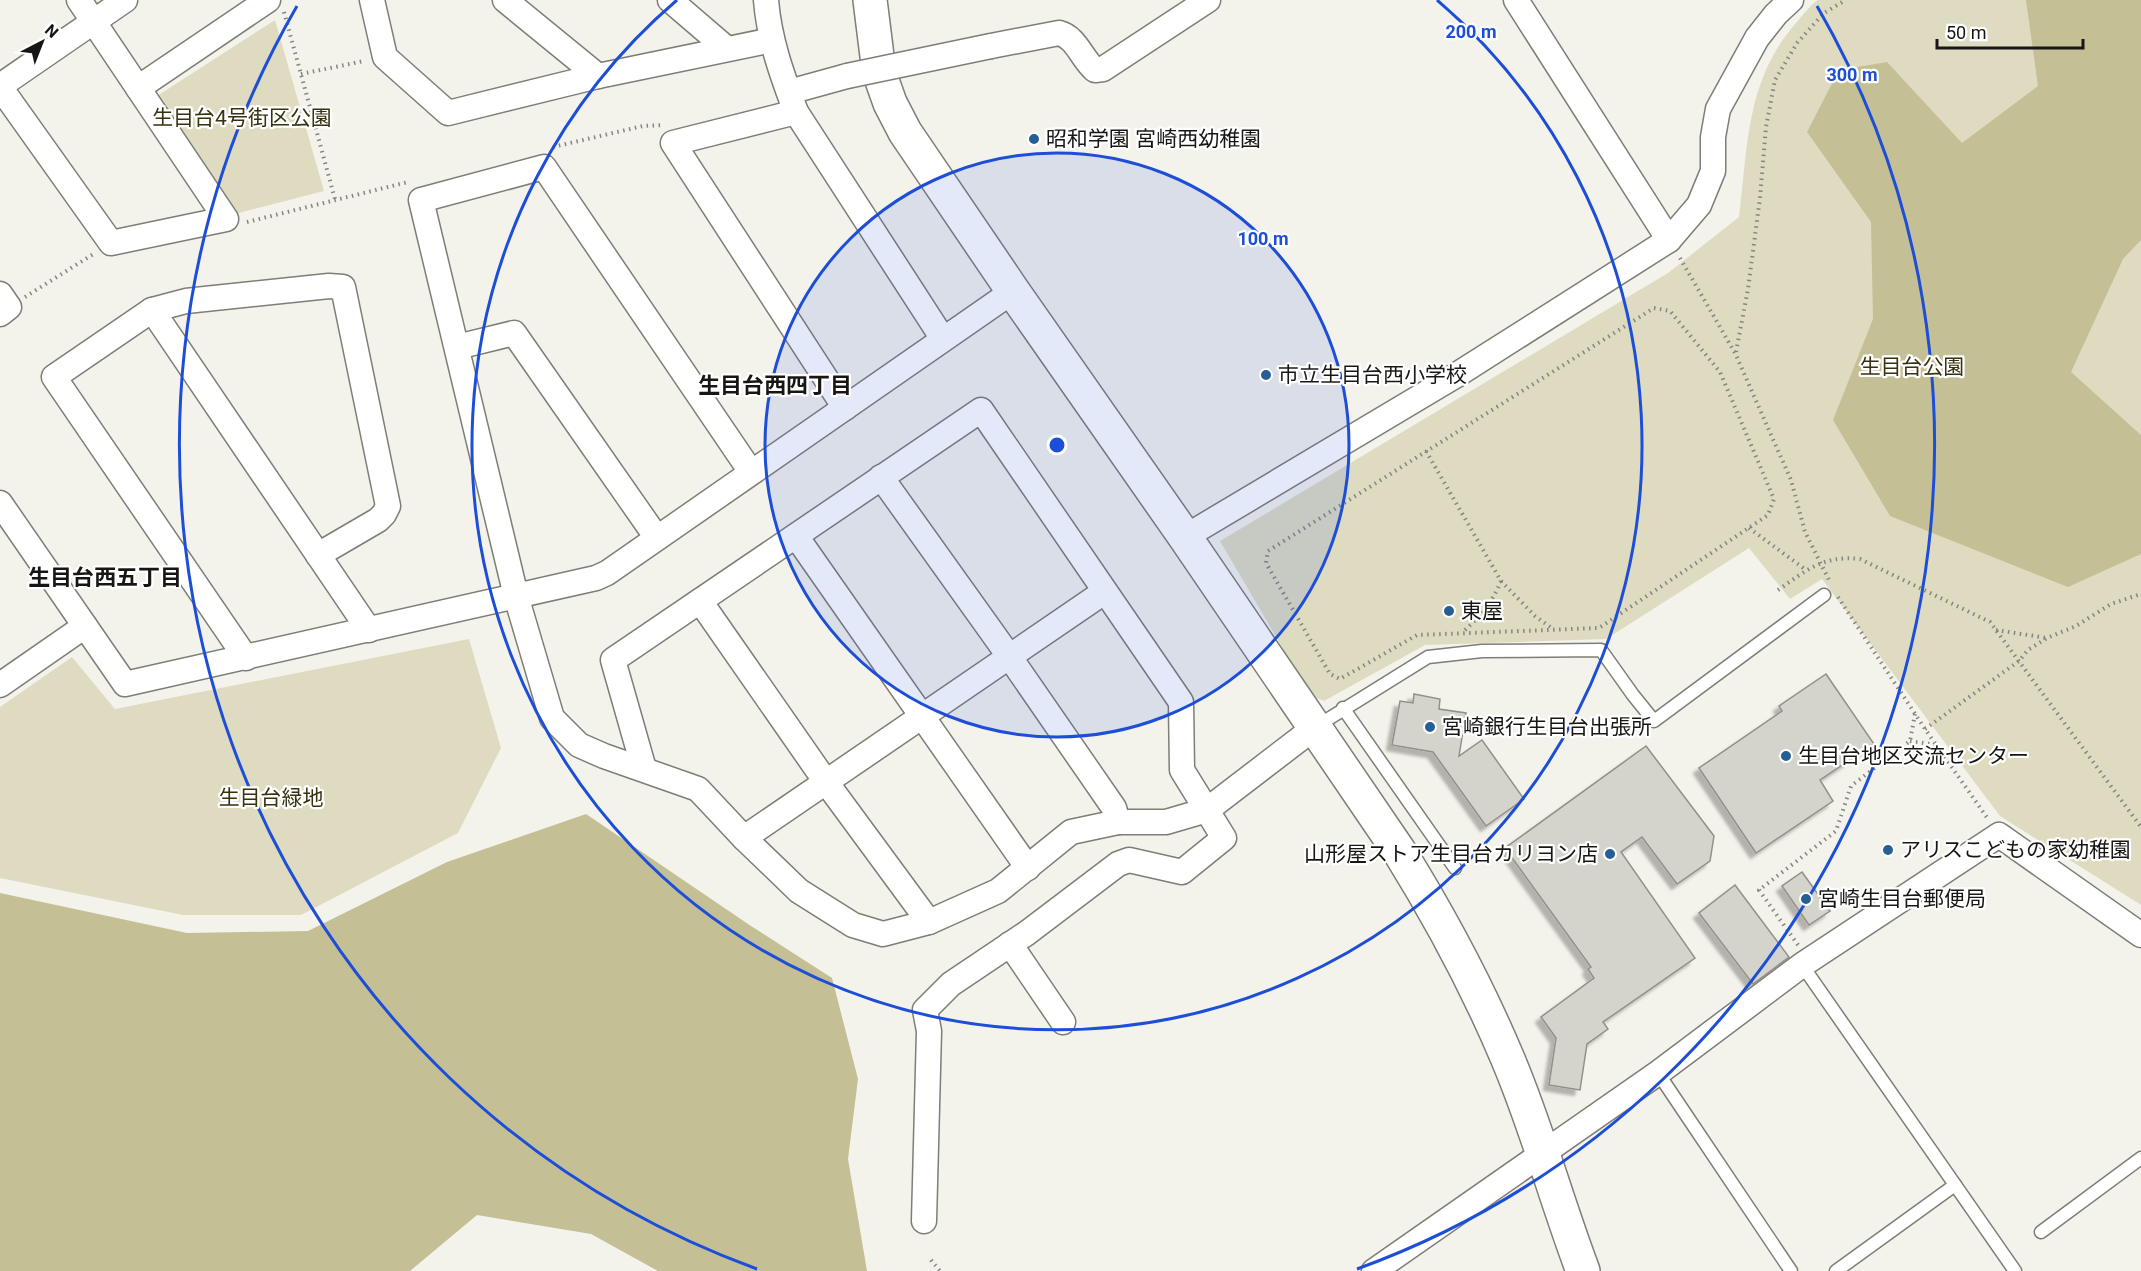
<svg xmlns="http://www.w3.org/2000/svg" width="2141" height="1271" viewBox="0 0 2141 1271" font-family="Roboto,'Noto Sans JP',sans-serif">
<defs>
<filter id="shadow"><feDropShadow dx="-5.5" dy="5.5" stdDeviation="1.5" flood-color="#0004"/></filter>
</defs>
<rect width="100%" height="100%" fill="#f4f3eb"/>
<g fill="#dedbc1">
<path d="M1818 0H2141V905L2000 816 1822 579 1790 599 1749 548 1606 639 1425 645 1324 701 1310 695 1220 541 1668 273 1739 217C1748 145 1746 80 1796 23 1803 15 1810 5 1818 0Z"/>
<polygon points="275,20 324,191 235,214 157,96"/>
<polygon points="469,639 501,748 458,833 301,915 183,915 0,878 0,707 72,657 115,709"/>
</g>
<g fill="#c5bf95">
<polygon points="2026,0 2141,0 2141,240 2123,259 2071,372 2141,435 2141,554 2068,587 1890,516 1833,420 1873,319 1871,222 1807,132 1839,70 1887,62 1962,143 2038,86"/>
<polygon points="586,814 748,924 832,978 858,1079 848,1159 867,1271 658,1271 591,1234 477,1215 410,1271 0,1271 0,893 187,933 308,931 447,862"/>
</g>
<g fill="#d5d4cc" stroke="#919089" stroke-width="1.5" filter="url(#shadow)">
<polygon points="1826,674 1874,744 1820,780 1833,801 1756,853 1699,768 1782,711 1779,706"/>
<polygon points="1414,694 1440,699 1439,709 1466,713 1459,756 1482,740 1524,799 1486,826 1433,752 1392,745 1400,701 1413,703"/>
<polygon points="1646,746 1714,836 1710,861 1677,884 1642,837 1621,852 1695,958 1603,1022 1608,1029 1587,1044 1580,1090 1549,1085 1556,1038 1541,1017 1594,978 1588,969 1591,967 1505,848"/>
<polygon points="1802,872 1830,911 1809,925 1782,886"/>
<polygon points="1735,885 1789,957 1753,984 1699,913"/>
</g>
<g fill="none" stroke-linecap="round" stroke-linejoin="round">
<defs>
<g id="lane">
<polyline points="1343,708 1455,868"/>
<polyline points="1317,726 1428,657 1482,651 1601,650 1633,695 1654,721 1824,595"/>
<polyline points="1802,965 2015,1271"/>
<polyline points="1658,1073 1791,1271"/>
<polyline points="2041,1232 2141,1158"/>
<polyline points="1836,1271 1955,1185"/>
</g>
<g id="street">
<polyline points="372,0 385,57 448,113 598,76 772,40"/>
<polyline points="505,0 598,76"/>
<polyline points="670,0 726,48"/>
<path d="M766 0C769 39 782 75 796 112L943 339"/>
<polyline points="1516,0 1669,240"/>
<path d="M991 46 1059 33C1076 37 1082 59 1095 70L1103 69 1208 0"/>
<polyline points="0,86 125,0"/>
<polyline points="0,87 111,243 226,219 79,0"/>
<polyline points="138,88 268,0"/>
<polyline points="789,92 847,76"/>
<polyline points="796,112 673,143 845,408"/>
<polyline points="0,294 9,307 0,314"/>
<polyline points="152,310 369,630"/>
<polyline points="457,347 514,333 657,538"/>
<polyline points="751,472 544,167 421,200 516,596 552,718 579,745 604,756 698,789 744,838 799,891 853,925 883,934 929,922 998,891 1071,832 1118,822 1166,822 1207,810 1314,728"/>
<polyline points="881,477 1009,656 1114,808 1118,822"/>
<polyline points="0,503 125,684 596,578 607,573 1013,291"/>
<polyline points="796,536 1028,868"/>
<polyline points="1185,537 1455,376 1669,240 1699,205 1713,171 1713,137 1718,109 1757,38 1776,14 1791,0"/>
<polyline points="700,601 826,782 929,922"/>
<polyline points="246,658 54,377 152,310 186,301 329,286 343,287 388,506 384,514 378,520 318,555"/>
<polyline points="0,685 85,626"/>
<polyline points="644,769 613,660 981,410 1181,702 1182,770 1224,838 1182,872 1129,860 1118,864 1027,933 951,984 925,1010 929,1031 924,1221"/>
<polyline points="744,838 1104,592"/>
<polyline points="1010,944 1063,1022"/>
<polyline points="1374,1271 1658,1073 1802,965 1999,835 2141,935"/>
</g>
<path id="secondary" d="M870 0 879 72 890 103 905 132 1013 291 1185 537 1399 851C1440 917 1477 986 1507 1057 1537 1127 1556 1200 1583 1271"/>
</defs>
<use href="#lane" stroke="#7e7d76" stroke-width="15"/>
<use href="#street" stroke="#7e7d76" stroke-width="27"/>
<use href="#secondary" stroke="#7e7d76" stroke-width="36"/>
<g stroke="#868580" stroke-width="4" stroke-dasharray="1.5 4.5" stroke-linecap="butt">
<polyline points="284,12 335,199"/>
<polyline points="301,74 364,61"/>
<polyline points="553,147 643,126 663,125"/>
<polyline points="247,222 408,182"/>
<polyline points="1680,258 1735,353 1791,480 1805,532 1830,582"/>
<polyline points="25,297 95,253"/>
<polygon points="1654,308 1670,311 1720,372 1774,499 1768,515 1599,628 1417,635 1340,679 1330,674 1266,563 1268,551"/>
<polyline points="1736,352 1748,289 1760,198 1766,127 1775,80 1797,43 1824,13 1846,0"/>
<path d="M1426 451 1501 581C1492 603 1479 617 1462 633"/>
<polyline points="1749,528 1806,570"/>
<polyline points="1501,581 1535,616 1553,629"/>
<path d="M1778 590C1807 570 1823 555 1860 559L1990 622 2141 827"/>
<polyline points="1838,597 1925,729 1988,819"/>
<polyline points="1996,630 2047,638"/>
<polyline points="1925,729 2019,661 2028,650 2047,638 2076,626 2111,604 2141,594"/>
<polyline points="1910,741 1936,745"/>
<polyline points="1798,945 1759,890 1836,831 1851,786 1910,741 1915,714"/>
<polyline points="931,1260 940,1271"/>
</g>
<use href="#lane" stroke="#fff" stroke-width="12"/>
<use href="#street" stroke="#fff" stroke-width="24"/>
<use href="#secondary" stroke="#fff" stroke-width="33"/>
<defs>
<polyline id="street-bridge" points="847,76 991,46"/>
</defs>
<use href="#street-bridge" stroke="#7e7d76" stroke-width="27" stroke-linecap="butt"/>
<use href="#street-bridge" stroke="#fff" stroke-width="24"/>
</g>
<circle cx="1057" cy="445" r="292" fill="#1d4ed8" fill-opacity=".12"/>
<g fill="none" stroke="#1d4ed8" stroke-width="3">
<circle cx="1057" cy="445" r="292"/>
<path d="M1437 0A585 585 0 1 1 677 0"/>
<path d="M757 1269A877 877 0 0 1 297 6M1817 6A877 877 0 0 1 1357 1269"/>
</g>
<g fill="#265e96" stroke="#fff" stroke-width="2">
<circle cx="1034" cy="139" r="6"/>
<circle cx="1266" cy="375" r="6"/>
<circle cx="1449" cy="611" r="6"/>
<circle cx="1430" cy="727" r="6"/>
<circle cx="1786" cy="756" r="6"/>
<circle cx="1888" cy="850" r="6"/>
<circle cx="1610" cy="854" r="6"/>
<circle cx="1806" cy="899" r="6"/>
</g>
<g text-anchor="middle" stroke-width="4.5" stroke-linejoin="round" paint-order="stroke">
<g font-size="21" fill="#36310e" stroke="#fff">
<text x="242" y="125">生目台4号街区公園</text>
<text x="1912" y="374">生目台公園</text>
<text x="271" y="805">生目台緑地</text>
</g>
<g font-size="21" fill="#171614" stroke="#fff" text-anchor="start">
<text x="1046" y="146">昭和学園 宮崎西幼稚園</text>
<text x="1278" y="382">市立生目台西小学校</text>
<text x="1461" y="618">東屋</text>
<text x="1442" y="734">宮崎銀行生目台出張所</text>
<text x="1798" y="763">生目台地区交流センター</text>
<text x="1900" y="857">アリスこどもの家幼稚園</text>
<text x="1598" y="861" text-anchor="end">山形屋ストア生目台カリヨン店</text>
<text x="1818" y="906">宮崎生目台郵便局</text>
</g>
<g font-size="22" font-weight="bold" fill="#171614" stroke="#fff">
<text x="775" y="393">生目台西四丁目</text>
<text x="105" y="585">生目台西五丁目</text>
</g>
</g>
<circle cx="1057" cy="445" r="9" fill="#1d4ed8" stroke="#fff" stroke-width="3"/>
<g font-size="18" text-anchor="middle" font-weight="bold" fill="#1d4ed8" stroke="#fff" stroke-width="4.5" stroke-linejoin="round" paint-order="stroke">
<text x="1471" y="38">200 m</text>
<text x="1852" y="81">300 m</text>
<text x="1263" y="245">100 m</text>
</g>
<g transform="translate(42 42) rotate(42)" stroke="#ffffff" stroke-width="4.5" paint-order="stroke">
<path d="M0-4.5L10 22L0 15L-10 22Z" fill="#171614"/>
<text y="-9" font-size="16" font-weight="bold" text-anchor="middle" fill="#171614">N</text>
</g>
<path d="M1937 39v9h146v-9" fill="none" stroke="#171614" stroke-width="3"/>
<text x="1946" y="39" font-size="18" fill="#171614" stroke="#ffffff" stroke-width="4.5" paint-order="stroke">50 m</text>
</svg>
